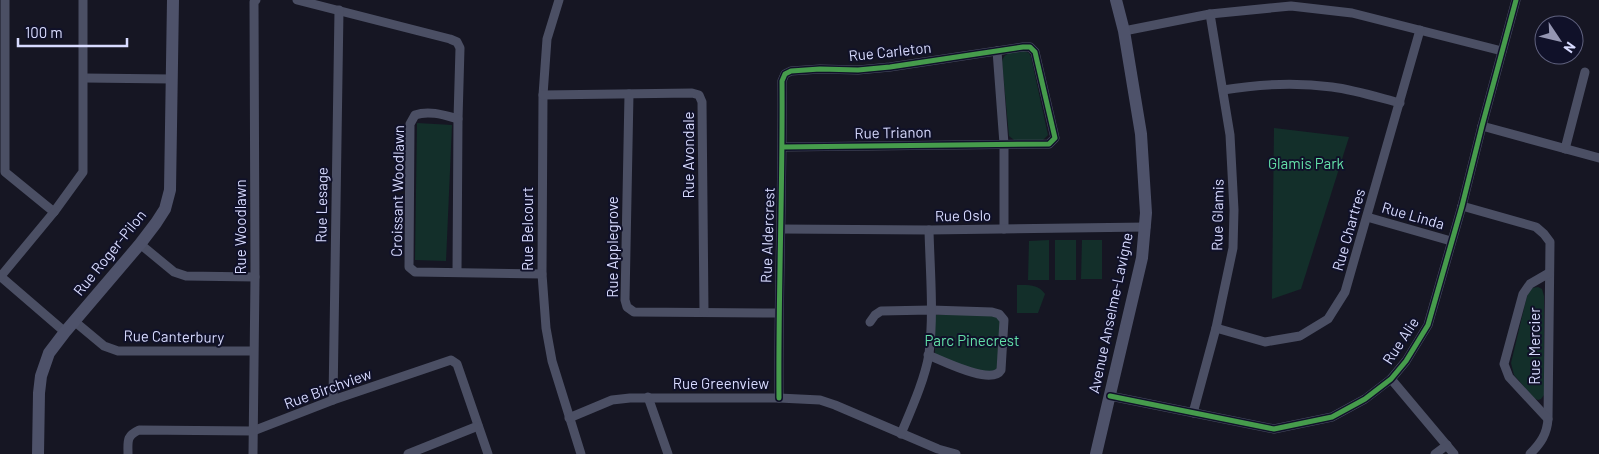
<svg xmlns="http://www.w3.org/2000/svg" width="1599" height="454" viewBox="0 0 1599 454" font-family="Barlow,sans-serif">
<rect width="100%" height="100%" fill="#161623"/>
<g fill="#132f2a">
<path d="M1024 51 1029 53 1031 57 1048 135 1042 141 1014 140 1009 136 1002 62C1004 51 1014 52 1024 51Z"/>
<polygon points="417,123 452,125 446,261 415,260"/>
<polygon points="1274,128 1349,137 1301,289 1272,299"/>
<polygon points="1049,240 1049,280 1028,280 1029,241"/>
<rect x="1055" y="240" width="21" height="40"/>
<polygon points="1082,240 1102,240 1102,279 1081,279"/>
<path d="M1017 285C1029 285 1038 284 1045 294L1038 313H1017Z"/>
<polygon points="1538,287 1542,289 1544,296 1544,395 1541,399 1538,400 1534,398 1514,375 1511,363 1527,296 1532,288"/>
<path d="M990 314 997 317 1001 322 997 369C983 377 950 361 935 355V315Z"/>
</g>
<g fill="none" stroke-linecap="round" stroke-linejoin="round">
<g stroke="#4b4f64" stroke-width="9">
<polyline points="5,0 5,172 54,212"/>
<polyline points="297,0 450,39 457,42 460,48 458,119 457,272"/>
<polyline points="559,0 547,39 543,95 542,274 546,328 552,361 581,454"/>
<polyline points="1124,31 1210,14 1291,6 1352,13 1502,51"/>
<polyline points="997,51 1004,144 1004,229"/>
<polyline points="84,78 172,79"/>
<path d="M1223 90C1259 84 1295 82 1332 87 1355 90 1377 97 1400 103"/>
<polyline points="629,94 625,300 627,307 634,312 778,313"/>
<polyline points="543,95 692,93 699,95 702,102 704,312"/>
<path d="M458 119C444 115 429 110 415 115L410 124 409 267 415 272 542 274"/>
<polyline points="1482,126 1599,158"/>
<polyline points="1565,149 1585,72"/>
<path d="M1462 206 1536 227 1544 234 1550 242 1548 419C1547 434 1541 443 1530 454"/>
<polyline points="1367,217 1451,241"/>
<polyline points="781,229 929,230 1146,227"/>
<polyline points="140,244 174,272 186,276 255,277"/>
<polyline points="0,276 65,332"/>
<polyline points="1,276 54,212 83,172 83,0"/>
<polyline points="74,321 104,346 118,351 253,351"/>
<path d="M870 322 875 315 881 311 931 310 992 312 999 314 1004 320 1001 370C992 386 943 361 928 355"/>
<polyline points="1216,328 1265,342 1300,336 1328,319 1345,292 1420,30"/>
<polyline points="1391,379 1454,454"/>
<polyline points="1110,396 1274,429 1332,417 1365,399 1391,379 1406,361 1428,325 1462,206 1482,126 1516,0"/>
<polyline points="648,397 668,454"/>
<path d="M779 398C778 292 783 187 782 81L785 74 791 71 820 69 858 70 890 67 1023 47H1030L1035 52 1055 138 1049 144 783 147"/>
<polyline points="333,400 339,10"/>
<polyline points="1193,413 1216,328 1233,248 1234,210 1230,135 1210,14"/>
<polyline points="569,418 612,400 630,398 779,398 820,400 835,405 938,449 956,454"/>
<polyline points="1548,419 1509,377 1504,364 1523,294 1530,284 1549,273"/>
<path d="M901 434C911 410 925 379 929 354 934 313 930 271 929 230"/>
<path d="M128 454C128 441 126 436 139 430L253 431 333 400 451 360 457 364 488 454"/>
<polyline points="253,454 255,277 254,2 256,0"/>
<polyline points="408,454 478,426"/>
<polyline points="1435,454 1447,445"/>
</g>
<g stroke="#4e526a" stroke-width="12">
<polyline points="38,454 39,393 41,376 49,353 65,332 140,244 156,223 165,209 170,190 173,0"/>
<polyline points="1096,454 1142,258 1146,213 1141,134 1124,31 1116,0"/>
</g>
<defs>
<g id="cycleway">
<polyline points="1110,396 1274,429 1332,417 1365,399 1391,379 1406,361 1428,325 1462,206 1482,126 1516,0"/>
<path d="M779 398C778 292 783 187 782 81L785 74 791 71 820 69 858 70 890 67 1023 47H1030L1035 52 1055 138 1049 144 783 147"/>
</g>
</defs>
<use href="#cycleway" stroke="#101129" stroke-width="8"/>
<use href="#cycleway" stroke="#469c4c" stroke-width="5"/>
</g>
<g text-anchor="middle" stroke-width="4" stroke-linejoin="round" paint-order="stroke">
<g font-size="15" fill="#d8dbff" stroke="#101129">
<text transform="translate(890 52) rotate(-6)" y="5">Rue Carleton</text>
<text transform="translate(893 133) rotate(-1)" y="5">Rue Trianon</text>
<text transform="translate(689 155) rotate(-90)" y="5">Rue Avondale</text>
<text transform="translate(398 191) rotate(-89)" y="5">Croissant Woodlawn</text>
<text transform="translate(322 205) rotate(-89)" y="5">Rue Lesage</text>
<text transform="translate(1218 215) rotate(-89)" y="5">Rue Glamis</text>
<text transform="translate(963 216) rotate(-1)" y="5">Rue Oslo</text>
<text transform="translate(1413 216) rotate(16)" y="5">Rue Linda</text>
<text transform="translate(241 227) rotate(-90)" y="5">Rue Woodlawn</text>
<text transform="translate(528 229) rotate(-90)" y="5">Rue Belcourt</text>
<text transform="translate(1349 230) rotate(-74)" y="5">Rue Chartres</text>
<text transform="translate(768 235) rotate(-88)" y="5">Rue Aldercrest</text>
<text transform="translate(613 247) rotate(-90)" y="5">Rue Applegrove</text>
<text transform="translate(110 253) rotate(-51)" y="5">Rue Roger-Pilon</text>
<text transform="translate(1111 313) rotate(-78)" y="5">Avenue Anselme-Lavigne</text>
<text transform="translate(174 337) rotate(1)" y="5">Rue Canterbury</text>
<text transform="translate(1401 341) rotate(-57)" y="5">Rue Alie</text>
<text transform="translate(1535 346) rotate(-90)" y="5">Rue Mercier</text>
<text x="721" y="389">Rue Greenview</text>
<text transform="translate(328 389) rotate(-20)" y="5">Rue Birchview</text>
</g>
<g font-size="15" fill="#63e0a8" stroke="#101129">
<text x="1306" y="169">Glamis Park</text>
<text x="972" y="346">Parc Pinecrest</text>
</g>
</g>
<g transform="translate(1559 40) rotate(125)"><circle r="24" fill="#101129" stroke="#60627f"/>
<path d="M0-4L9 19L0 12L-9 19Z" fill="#9496b2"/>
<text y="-8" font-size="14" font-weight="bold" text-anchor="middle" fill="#d8dbff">N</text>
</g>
<path d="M18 38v8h109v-8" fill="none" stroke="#d8dbff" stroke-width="2.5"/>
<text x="25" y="38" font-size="15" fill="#d8dbff" stroke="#101129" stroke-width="4" paint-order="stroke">100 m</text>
</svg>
